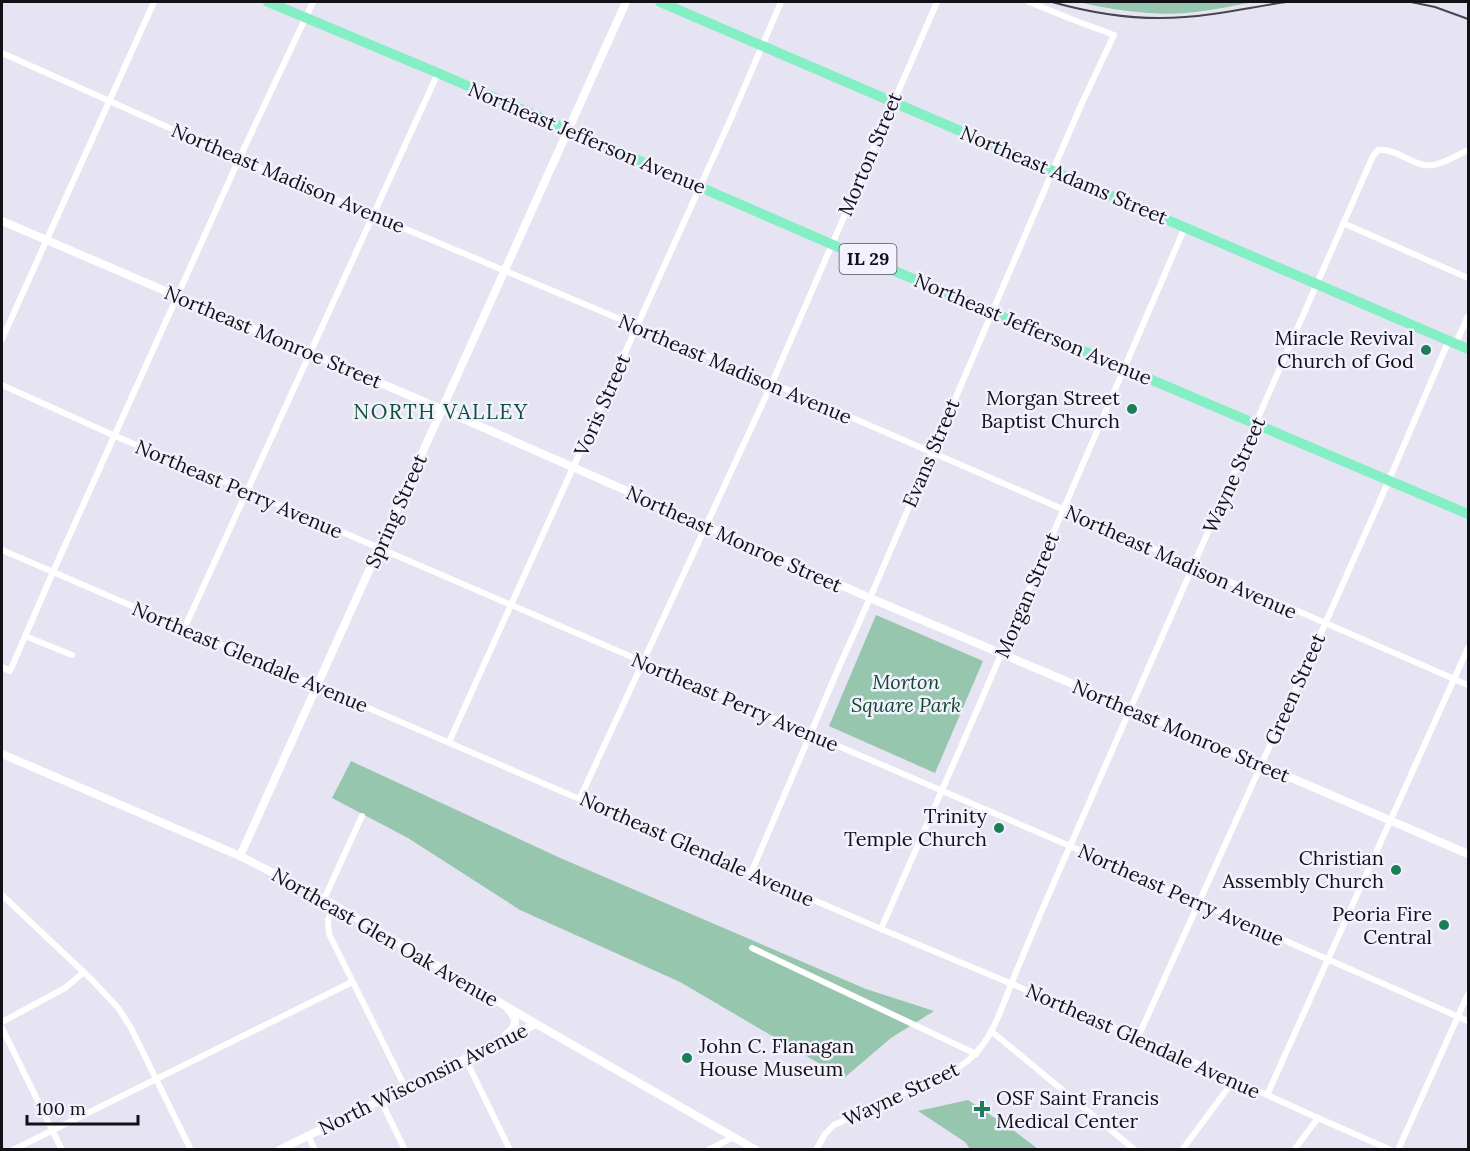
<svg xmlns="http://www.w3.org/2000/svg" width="1470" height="1151" viewBox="0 0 1470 1151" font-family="Lora,serif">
<rect width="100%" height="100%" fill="#e6e4f2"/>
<g fill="#96c6ad">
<path d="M1078 2H1255C1235 5 1215 10 1195 12 1158 17 1114 10 1078 2Z"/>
<polygon points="876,615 983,661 935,773 829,726"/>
<polygon points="351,761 558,857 866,989 934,1011 891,1038 844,1078 680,982 520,910 408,838 332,798"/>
<polygon points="968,1100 1013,1130 1038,1149 970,1149 965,1142 918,1111"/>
</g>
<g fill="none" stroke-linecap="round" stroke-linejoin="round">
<g stroke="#fff" stroke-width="6">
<polyline points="2,53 239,159 772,383 1468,685"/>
<polyline points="1343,223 1468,278"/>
<polyline points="2,339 154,2"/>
<polyline points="1456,343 1468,316"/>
<polyline points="2,385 115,436 247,491 1070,846 1468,1021"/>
<polyline points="2,550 881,929 1138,1037 1318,1118 1391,1150"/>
<path d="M184 629C268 443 353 258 438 73"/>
<polyline points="25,636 72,655"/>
<polyline points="2,667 10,671 53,572 239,159 313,2"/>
<polyline points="449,742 732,116 781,2"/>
<polyline points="580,798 772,383 937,2"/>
<polyline points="751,873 839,667 870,598 1053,170 1082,103 1114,35 1071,19 1029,2"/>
<polyline points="2,895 92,980 119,1009 131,1028 191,1150"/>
<polyline points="324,899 362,816"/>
<polyline points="334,905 328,920 329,934 405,1087"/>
<polyline points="881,929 971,724 1185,227"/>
<polyline points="752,948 976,1054"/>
<polyline points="2,1022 65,988 84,972"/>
<polyline points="2,1028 62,1150"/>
<polyline points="991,1031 1135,1150"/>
<polyline points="1138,1037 1325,624 1389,480 1449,340"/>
<polyline points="465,1058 510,1150"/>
<polyline points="1267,1095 1468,648"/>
<polyline points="380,1099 405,1150"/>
<polyline points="308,1135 315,1150"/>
<polyline points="13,1150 352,982"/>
<polyline points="708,1150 734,1137"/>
<path d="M816 1150 825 1134 834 1125 959 1067C995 1045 1003 1000 1019 965 1036 924 1053 884 1071 844 1173 616 1272 386 1373 156L1378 150C1398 148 1414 168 1433 165 1445 163 1458 155 1468 150"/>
<polyline points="1182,1150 1234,1080"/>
<polyline points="1294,1150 1318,1118"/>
<polyline points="1398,1150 1468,994"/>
</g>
<g stroke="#fff" stroke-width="8">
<polyline points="2,221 441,409 870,598 1132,709 1468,854"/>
<polyline points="2,754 240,856 324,899 531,1021 756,1150"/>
<polyline points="240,856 626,2"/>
<path d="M506 1035C516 1027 519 1020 508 1009"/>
<polyline points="279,1150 536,1024"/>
</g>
<g stroke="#84efc5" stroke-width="10">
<polyline points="268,2 438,73 831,244 1468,514"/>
<polyline points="660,2 1468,349"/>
</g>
<g stroke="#47464d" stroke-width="2">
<path d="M1052 2C1095 14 1140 21 1185 17 1219 15 1252 7 1286 2"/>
<polyline points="1411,2 1435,7 1468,19"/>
</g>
</g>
<g fill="#1c7e57" stroke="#f3f1fd" stroke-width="2">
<circle cx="1426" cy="350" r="6"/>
<circle cx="1132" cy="409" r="6"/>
<circle cx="999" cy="828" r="6"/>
<circle cx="1396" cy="870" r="6"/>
<circle cx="1444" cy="925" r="6"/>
<circle cx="687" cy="1058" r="6"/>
<path d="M979 1100h6v6h6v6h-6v6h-6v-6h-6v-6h6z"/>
</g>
<g text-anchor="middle" stroke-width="5" stroke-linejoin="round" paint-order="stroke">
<rect fill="#f3f1fd" stroke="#56545b" stroke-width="1.5" x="839.5" y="244" width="57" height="30" rx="4.5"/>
<g font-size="18" font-weight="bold" fill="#121116">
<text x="868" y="265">IL 29</text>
</g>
<g font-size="20" fill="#121116" stroke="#f3f1fd">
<text transform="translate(587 138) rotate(23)" y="7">Northeast Jefferson Avenue</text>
<text transform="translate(870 154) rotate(-67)" y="7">Morton Street</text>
<text transform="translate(1064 175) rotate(23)" y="7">Northeast Adams Street</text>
<text transform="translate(288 178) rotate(23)" y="7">Northeast Madison Avenue</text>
<text transform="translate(1033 329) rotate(23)" y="7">Northeast Jefferson Avenue</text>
<text transform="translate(273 337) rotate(23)" y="7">Northeast Monroe Street</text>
<text transform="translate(735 369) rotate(23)" y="7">Northeast Madison Avenue</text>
<text transform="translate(602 405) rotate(-66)" y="7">Voris Street</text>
<text transform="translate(931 453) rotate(-67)" y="7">Evans Street</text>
<text transform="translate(1234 475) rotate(-66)" y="7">Wayne Street</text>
<text transform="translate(239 489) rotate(23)" y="7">Northeast Perry Avenue</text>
<text transform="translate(396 511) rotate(-66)" y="7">Spring Street</text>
<text transform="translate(734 539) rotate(24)" y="7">Northeast Monroe Street</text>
<text transform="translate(1181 562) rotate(24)" y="7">Northeast Madison Avenue</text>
<text transform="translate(1027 595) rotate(-67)" y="7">Morgan Street</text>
<text transform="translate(250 657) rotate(23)" y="7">Northeast Glendale Avenue</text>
<text transform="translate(1295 689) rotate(-66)" y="7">Green Street</text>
<text transform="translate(735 702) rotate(23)" y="7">Northeast Perry Avenue</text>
<text transform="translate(1181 731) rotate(23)" y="7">Northeast Monroe Street</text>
<text transform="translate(697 849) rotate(24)" y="7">Northeast Glendale Avenue</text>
<text transform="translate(1181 895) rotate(24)" y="7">Northeast Perry Avenue</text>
<text transform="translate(385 937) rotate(30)" y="7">Northeast Glen Oak Avenue</text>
<text transform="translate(1143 1041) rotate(24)" y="7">Northeast Glendale Avenue</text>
<text transform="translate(423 1079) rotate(-26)" y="7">North Wisconsin Avenue</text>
<text transform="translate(901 1094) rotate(-25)" y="7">Wayne Street</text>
</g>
<g font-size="20" fill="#121116" stroke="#f3f1fd" text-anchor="end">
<text x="1414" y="345">Miracle Revival<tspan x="1414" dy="23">Church of God</tspan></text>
<text x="1120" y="405">Morgan Street<tspan x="1120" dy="23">Baptist Church</tspan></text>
<text x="987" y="823">Trinity<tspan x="987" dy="23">Temple Church</tspan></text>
<text x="1384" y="865">Christian<tspan x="1384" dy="23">Assembly Church</tspan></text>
<text x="1432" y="921">Peoria Fire<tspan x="1432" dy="23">Central</tspan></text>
<text x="699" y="1053" text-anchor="start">John C. Flanagan<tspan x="699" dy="23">House Museum</tspan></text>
<text x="996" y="1105" text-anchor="start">OSF Saint Francis<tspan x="996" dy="23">Medical Center</tspan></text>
</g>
<g font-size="20" font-style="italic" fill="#114932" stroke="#f3f1fd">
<text x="906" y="689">Morton<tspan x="906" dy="23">Square Park</tspan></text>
</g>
<g font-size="21" letter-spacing="1.5" fill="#0d5136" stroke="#f3f1fd">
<text x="441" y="419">NORTH VALLEY</text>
</g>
</g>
<rect width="1470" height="1151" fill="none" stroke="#121116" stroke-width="6"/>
<path d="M27 1115v9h111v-9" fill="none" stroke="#121116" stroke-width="3"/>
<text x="36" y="1115" font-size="18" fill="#121116" stroke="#f3f1fd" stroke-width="4.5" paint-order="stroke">100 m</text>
</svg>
